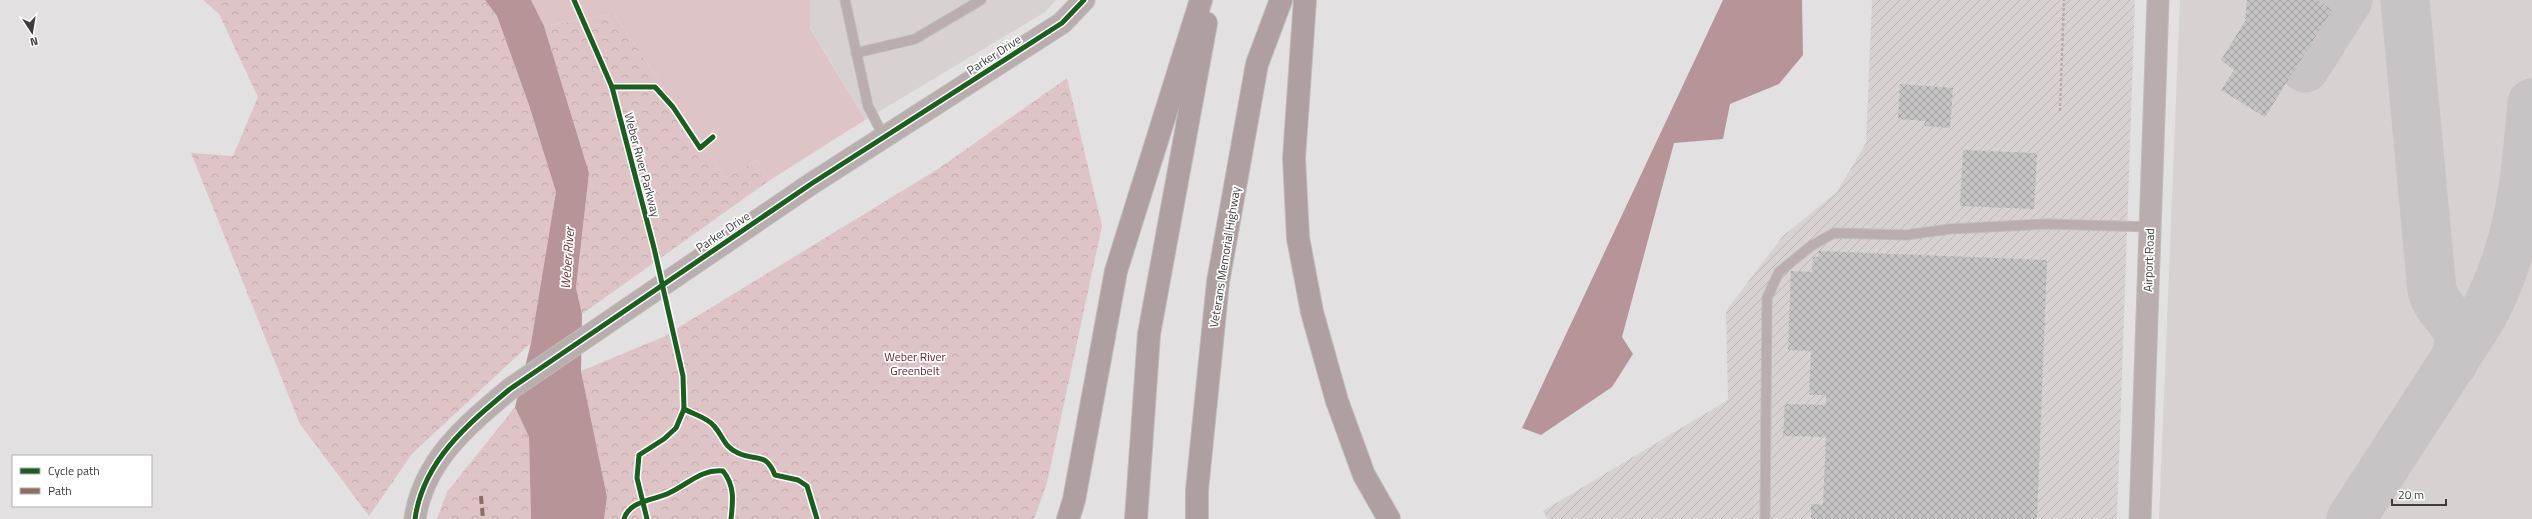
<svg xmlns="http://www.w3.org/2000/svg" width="2532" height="519" viewBox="0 0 2532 519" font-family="'Titillium Web',sans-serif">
<defs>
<pattern id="industrial-furrows" width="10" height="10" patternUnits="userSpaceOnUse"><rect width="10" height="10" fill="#d8d1d1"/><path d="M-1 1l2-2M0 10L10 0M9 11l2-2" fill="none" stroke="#bab4b4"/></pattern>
<pattern id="forest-crowns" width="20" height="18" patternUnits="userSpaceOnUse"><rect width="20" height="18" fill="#dfc4c7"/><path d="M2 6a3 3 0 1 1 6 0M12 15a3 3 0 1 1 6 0" fill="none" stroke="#c0a9ac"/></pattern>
<pattern id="building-cross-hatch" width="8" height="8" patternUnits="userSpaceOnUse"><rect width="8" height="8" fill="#c5c3c3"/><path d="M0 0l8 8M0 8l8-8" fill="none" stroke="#a1a0a0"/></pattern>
</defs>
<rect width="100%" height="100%" fill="#e2e0e1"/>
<g fill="#d8d1d1">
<polygon points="809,0 1056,0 1045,12 865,120 810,27"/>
<polygon points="2180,0 2532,0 2532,519 2159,519"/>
</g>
<polygon fill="url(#industrial-furrows)" points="1872,0 2135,0 2117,519 1548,519 1543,511 1728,400 1726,311 1783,236 1837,192 1866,143"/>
<polygon fill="#dfc4c7" points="531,0 810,0 810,28 865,120 770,180 757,160 725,178 614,14 544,26"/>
<g fill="url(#forest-crowns)">
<polygon points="203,0 485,0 497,16 529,105 556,192 531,343 412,454 369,516 300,424 191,153 233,156 258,97 219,14"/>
<polygon points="614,14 725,178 757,160 770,180 582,314 576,288 589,173 544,26"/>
<polygon points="1067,78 1102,226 1047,483 1034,519 604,519 607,497 581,371 663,337 938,169"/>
<polygon points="515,407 529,437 531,519 437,519 447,492"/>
</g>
<g fill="#b79498">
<polygon points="485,0 531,0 544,26 589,173 576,288 582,314 581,371 607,497 604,519 531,519 529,437 515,407 531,343 556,192 529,105 497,16"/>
<polygon points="1723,0 1802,0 1803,55 1779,84 1730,104 1723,139 1674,143 1622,337 1633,354 1612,387 1541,435 1522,428"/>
</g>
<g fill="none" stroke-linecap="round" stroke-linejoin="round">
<g stroke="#c8c3c4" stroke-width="49">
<path d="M2405 0 2432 291C2441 320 2472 324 2453 363"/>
<polyline points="2305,68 2348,0"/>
<path d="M2351 519 2480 320C2520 249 2525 182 2532 103"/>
</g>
</g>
<g fill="url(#building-cross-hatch)">
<polygon points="2247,0 2317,0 2332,10 2265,117 2221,90 2234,70 2221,60 2245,21"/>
<polygon points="1900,84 1953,88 1950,128 1924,126 1925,121 1898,119"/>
<polygon points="1963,150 2037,153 2034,209 1960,206"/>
<polygon points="1819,251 2047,260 2037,519 1811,519 1811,504 1823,505 1826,437 1783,436 1785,404 1826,405 1826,395 1809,395 1811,351 1788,350 1791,271 1812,272 1813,257 1819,257"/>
</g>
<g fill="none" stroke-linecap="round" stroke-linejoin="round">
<defs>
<g id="service">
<polyline points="845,0 868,106 884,137"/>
<polyline points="856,53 915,39 981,0"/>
<polyline points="1765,519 1767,298 1779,272 1811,246 1834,233 1906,235 1950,229 2046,224 2151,227"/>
</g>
<g id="tertiary">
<path d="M415 519C423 461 468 424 510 389L811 184 1062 23 1084 0"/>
<polyline points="2140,519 2158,0"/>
</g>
<g id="motorway">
<polyline points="1305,0 1294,158 1298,238 1312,312 1337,401 1364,475 1389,519"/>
<polyline points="1068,519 1074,500 1116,271 1201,0"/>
<polyline points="1136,519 1149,334 1206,23"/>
<polyline points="1197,519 1197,490 1218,282 1257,64 1281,0"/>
</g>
</defs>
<use href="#service" stroke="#bebcbd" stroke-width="11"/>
<use href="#tertiary" stroke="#bebcbd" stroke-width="23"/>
<use href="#motorway" stroke="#bebcbd" stroke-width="24"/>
<polyline stroke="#b5acad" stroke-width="2.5" stroke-dasharray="3 2" stroke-linecap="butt" points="2060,111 2064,0"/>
<use href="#service" stroke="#baadae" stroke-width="9"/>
<use href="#tertiary" stroke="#baadae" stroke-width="21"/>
<use href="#motorway" stroke="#af9fa0" stroke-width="22"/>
<polyline stroke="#8d6e63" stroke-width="4" stroke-dasharray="8 4" stroke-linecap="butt" points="481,496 483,519"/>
<defs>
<g id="cycleway">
<polyline points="574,0 612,87 654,248 683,376 684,409 676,428 664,439 639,455 637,478 647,519"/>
<polyline points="612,87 655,87 673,107 700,148 713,137"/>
<path d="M684 409C693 414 708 418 714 426 724 437 723 446 738 453 757 462 765 451 775 475L798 480 807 486 817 519"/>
<path d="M415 519C423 461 468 424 510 389L811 184 1062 23 1084 0"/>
<path d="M624 519C629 501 653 500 667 494 688 485 700 469 723 471 735 486 733 501 731 519"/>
</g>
</defs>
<use href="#cycleway" stroke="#fff" stroke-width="8"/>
<use href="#cycleway" stroke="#1b5e20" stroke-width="5"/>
</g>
<g text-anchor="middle" stroke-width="3.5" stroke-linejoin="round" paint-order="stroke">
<g font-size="12" fill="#3d3c3c" stroke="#fff">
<text transform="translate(994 55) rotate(-33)" y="4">Parker Drive</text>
<text transform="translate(642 165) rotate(75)" y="4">Weber River Parkway</text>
<text transform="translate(723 232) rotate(-34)" y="4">Parker Drive</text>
<text transform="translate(1225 257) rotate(-81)" y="4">Veterans Memorial Highway</text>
<text transform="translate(2149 260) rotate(-88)" y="4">Airport Road</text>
</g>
<g font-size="12" fill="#652630" stroke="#fff">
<text x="915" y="361">Weber River<tspan x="915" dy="14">Greenbelt</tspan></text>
</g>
<g font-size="13" font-style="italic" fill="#72333b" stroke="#fff">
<text transform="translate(567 258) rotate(-86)" y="5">Weber River</text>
</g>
</g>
<rect x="12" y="455" width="140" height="52" fill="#ffffff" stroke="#b1b1b1"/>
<rect x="20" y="468" width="20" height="6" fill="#1b5e20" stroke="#b1b1b1"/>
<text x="48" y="475" font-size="12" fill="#3d3c3c">Cycle path</text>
<rect x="20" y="488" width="20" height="6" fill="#8d6e63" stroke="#b1b1b1"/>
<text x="48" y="495" font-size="12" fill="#3d3c3c">Path</text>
<g transform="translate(32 32) rotate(168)" stroke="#ffffff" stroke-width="3" paint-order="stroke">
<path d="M0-3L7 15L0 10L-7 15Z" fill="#3d3c3c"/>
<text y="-6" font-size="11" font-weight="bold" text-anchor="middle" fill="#3d3c3c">N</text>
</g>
<path d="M2392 499v6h54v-6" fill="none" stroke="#3d3c3c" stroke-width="2"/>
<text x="2398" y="499" font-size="12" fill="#3d3c3c" stroke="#ffffff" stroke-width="3" paint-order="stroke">20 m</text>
</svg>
